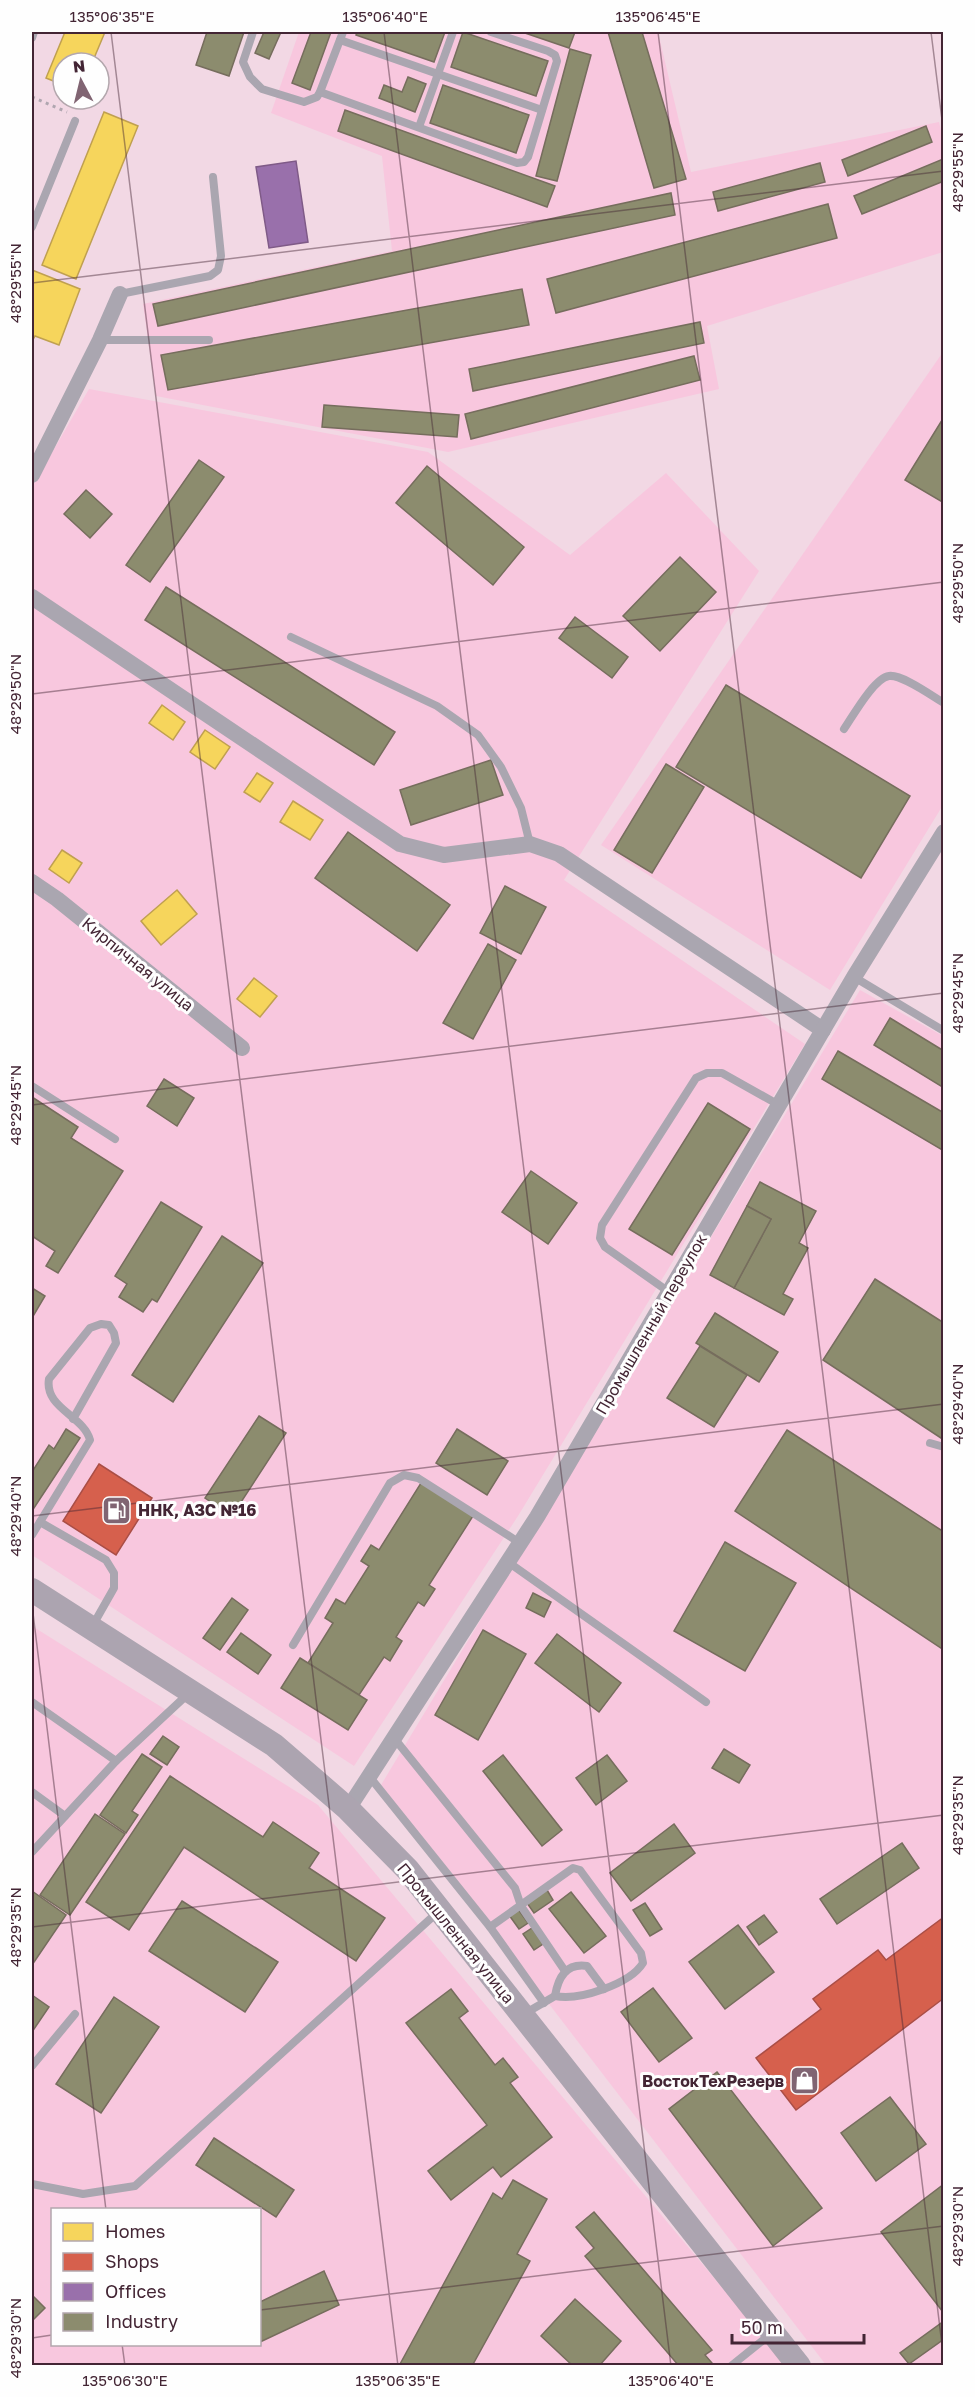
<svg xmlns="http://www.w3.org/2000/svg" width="975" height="2397" viewBox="0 0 975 2397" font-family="'Golos Text',sans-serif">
<rect width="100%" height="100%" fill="#f2d8e4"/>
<g fill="#f8c7de" fill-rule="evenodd">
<polygon points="299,32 658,32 691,172 939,122 943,139 943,252 707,326 719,389 448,452 156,396 143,304 392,251 382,156 271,113"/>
<polygon points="943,352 943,805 830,990 601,845"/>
<polygon points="89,389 428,452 570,555 666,473 759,571 564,880 805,1044 518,1516 354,1766 32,1555 32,487"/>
<polygon points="860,990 943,1036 943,2365 826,2365 381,1785"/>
<path d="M32 1626 318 1805 787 2365H32ZM52 2210H260V2344H52Z"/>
</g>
<g fill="#f6d55c" stroke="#c0a050" stroke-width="1.5">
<polygon points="65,32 105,32 92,63 63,63 63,85 46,78"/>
<polygon points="104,112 138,126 76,279 42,265"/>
<polygon points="32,270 80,289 59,345 35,336 32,341"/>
<polygon points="162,705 185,722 173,740 149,723"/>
<polygon points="205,730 230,747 215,769 190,752"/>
<polygon points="257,773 273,783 260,802 244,792"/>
<polygon points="293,801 323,820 310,840 280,822"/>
<polygon points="62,850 82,863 69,883 49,869"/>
<polygon points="177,890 197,914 161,945 141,921"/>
<polygon points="254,978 277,996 260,1017 237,999"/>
</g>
<g fill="#d6604d" stroke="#aa4e46" stroke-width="1.5">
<polygon points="99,1464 152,1498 116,1555 63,1521"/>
<polygon points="944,1917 944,1998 796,2110 756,2058 821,2009 813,1999 878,1950 886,1960"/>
</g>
<polygon fill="#9970ab" stroke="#7f5a87" stroke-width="1.5" points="296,161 308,242 269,248 256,167"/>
<g fill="#8c8c6e" stroke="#766d5d" stroke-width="1.5">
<polygon points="207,32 244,32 229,76 196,65"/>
<polygon points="264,32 281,32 269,59 255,53"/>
<polygon points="311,32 331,32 310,90 292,83"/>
<polygon points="357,32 445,32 434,62 356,35"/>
<polygon points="463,32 548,61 536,96 451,67"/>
<polygon points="522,32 575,32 569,48"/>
<polygon points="608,32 642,32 686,179 654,188"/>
<polygon points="570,49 591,55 557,181 536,176"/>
<polygon points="408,77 426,84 415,112 379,98 384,85 402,92"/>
<polygon points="443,85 529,115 516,153 430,123"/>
<polygon points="345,110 555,186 547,207 338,131"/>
<polygon points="926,126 932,142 848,176 842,160"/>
<polygon points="943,159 944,181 862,214 854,196"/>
<polygon points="820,163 825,182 718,211 713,192"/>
<polygon points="671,193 675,215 158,326 153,304"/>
<polygon points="828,204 837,238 556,313 547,279"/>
<polygon points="522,289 529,325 168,390 161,355"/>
<polygon points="700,322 704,343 473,391 469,369"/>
<polygon points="694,356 700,380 471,439 465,414"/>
<polygon points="324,405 459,415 457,437 322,427"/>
<polygon points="944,417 944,503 905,480"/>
<polygon points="199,460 224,477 150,582 126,565"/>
<polygon points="427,466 524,547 493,585 396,503"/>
<polygon points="86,490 112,514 90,538 64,514"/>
<polygon points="680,557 716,592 660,651 623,616"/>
<polygon points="166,587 395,732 374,765 145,620"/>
<polygon points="575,617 628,657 612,678 559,638"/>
<polygon points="726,685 910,796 861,878 676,767"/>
<polygon points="491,760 503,795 411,825 400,790"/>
<polygon points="666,764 704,787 652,873 614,850"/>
<polygon points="348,832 450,905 417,951 315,878"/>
<polygon points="505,886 546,907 521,954 480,933"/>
<polygon points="488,944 516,960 473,1039 443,1023"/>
<polygon points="890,1018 944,1051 944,1088 874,1045"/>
<polygon points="838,1051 944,1113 944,1151 822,1079"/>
<polygon points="164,1079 194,1098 177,1126 147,1106"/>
<polygon points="32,1097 78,1127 71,1138 123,1171 58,1273 46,1266 55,1251 32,1236"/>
<polygon points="708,1103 750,1129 672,1255 629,1229"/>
<polygon points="531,1171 577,1203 548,1244 502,1212"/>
<polygon points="760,1182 816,1211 799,1243 808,1248 783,1294 793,1299 784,1315 734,1288 771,1219 747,1206"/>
<polygon points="161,1202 202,1227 157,1302 152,1299 143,1312 119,1297 127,1284 115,1276"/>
<polygon points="747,1206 771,1219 734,1288 710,1275"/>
<polygon points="222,1236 263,1263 173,1402 132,1375"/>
<polygon points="875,1279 944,1323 944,1440 823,1360"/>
<polygon points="32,1288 45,1296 32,1318"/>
<polygon points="715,1313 778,1352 759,1382 696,1343"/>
<polygon points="700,1346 747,1375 714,1427 667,1398"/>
<polygon points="259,1416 286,1433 232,1516 205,1498"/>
<polygon points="66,1429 80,1438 32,1511 32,1472 49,1445 54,1449"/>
<polygon points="457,1429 508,1461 487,1495 436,1463"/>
<polygon points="787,1430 944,1532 944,1650 735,1511"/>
<polygon points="421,1483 473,1516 429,1585 435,1589 424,1606 418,1602 396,1637 402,1641 390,1661 384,1657 359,1695 308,1663 333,1623 325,1618 336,1599 345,1604 369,1566 361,1561 371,1545 379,1550"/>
<polygon points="725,1542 796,1583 745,1671 674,1631"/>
<polygon points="533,1593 551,1602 544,1617 526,1608"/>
<polygon points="232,1598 248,1610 220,1650 203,1638"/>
<polygon points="483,1630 526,1654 478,1740 435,1715"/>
<polygon points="241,1633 271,1655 258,1674 227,1652"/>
<polygon points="557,1634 621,1683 599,1712 535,1663"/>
<polygon points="300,1658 367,1700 348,1730 281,1688"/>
<polygon points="163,1736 179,1747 167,1765 150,1754"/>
<polygon points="724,1749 750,1765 739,1783 712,1768"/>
<polygon points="142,1754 162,1767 132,1811 138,1815 126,1833 100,1815"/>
<polygon points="503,1755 562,1830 542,1846 483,1771"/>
<polygon points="607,1755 627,1781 596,1805 576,1778"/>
<polygon points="170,1776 263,1837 273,1822 319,1853 309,1868 385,1918 356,1961 184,1847 129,1930 86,1902"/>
<polygon points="95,1814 125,1834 70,1915 40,1895"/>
<polygon points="674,1824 695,1853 631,1901 610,1873"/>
<polygon points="902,1843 919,1868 837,1924 820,1899"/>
<polygon points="547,1890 553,1900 534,1913 527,1903"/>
<polygon points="32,1891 66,1915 32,1965"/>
<polygon points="571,1892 606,1936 584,1953 549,1909"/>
<polygon points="182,1901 278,1962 245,2012 149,1951"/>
<polygon points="645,1903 662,1929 650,1936 633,1910"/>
<polygon points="518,1909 528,1923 519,1929 509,1915"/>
<polygon points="764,1915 777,1932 759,1945 747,1927"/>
<polygon points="738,1925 774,1972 725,2009 689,1962"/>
<polygon points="532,1928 543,1944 534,1950 523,1934"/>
<polygon points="653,1988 692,2038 659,2062 621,2012"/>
<polygon points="451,1989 468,2011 459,2018 495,2065 503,2058 518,2077 510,2083 552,2137 501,2177 493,2167 451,2200 428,2171 487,2125 406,2023"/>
<polygon points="32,1995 49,2007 32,2032"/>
<polygon points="114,1997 159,2027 101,2113 56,2084"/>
<polygon points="717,2072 822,2208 773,2246 669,2109"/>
<polygon points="890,2097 926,2144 876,2181 841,2133"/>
<polygon points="214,2138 294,2190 276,2217 196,2165"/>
<polygon points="513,2180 547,2199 517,2254 530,2261 472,2366 399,2366 493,2193 502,2199"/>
<polygon points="944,2184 944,2311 943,2312 881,2232"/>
<polygon points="594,2212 712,2350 705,2355 712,2363 710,2366 679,2366 585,2256 594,2248 576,2227"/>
<polygon points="324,2271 339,2305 260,2342 260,2302"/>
<polygon points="32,2295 45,2308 32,2321"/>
<polygon points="575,2299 621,2341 599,2366 573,2366 541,2336"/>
<polygon points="944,2321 944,2339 909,2364 900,2353"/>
</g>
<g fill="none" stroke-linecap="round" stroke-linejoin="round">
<polyline stroke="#b0a6b0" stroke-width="3" stroke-dasharray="3 4.5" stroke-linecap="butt" points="32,97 67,112"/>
<g stroke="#aaa6b0" stroke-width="8">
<polyline points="253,32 243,62 250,77 262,89 304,102 317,97 320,92 343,32"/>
<polyline points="32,38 34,32"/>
<polyline points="340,40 542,110"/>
<polyline points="320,92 517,163 524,162 528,157 557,61 555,55 548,51 491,32"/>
<polyline points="419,127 453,32"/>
<polyline points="32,227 75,121"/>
<polyline points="120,294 210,276 218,270 221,256 213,177"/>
<polyline points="100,340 209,340"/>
<polyline points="291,637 437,706 478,735 501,767 521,808 530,844"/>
<path d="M844 729C853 716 874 678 889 676 902 674 932 696 944 703"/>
<polyline points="854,977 944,1031"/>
<polyline points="32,1086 115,1139"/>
<polyline points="669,1292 605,1247 600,1238 602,1225 696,1078 707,1073 722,1073 779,1105"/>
<polyline points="930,1443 944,1447"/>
<polyline points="40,1522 106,1560 114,1573 114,1588 93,1625"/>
<path d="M32 1535 90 1440C84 1416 44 1408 49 1379L90 1328 101 1324 109 1325 114 1333 116 1343 73 1419"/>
<polyline points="508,1562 706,1702"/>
<polyline points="293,1645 390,1483 404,1475 418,1478 520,1543"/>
<polyline points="32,1702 116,1761"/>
<polyline points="394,1738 515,1888 521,1906 565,1971"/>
<polyline points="369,1776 490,1927 544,2003"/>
<polyline points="32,1792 65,1816"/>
<polyline points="32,1852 116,1761 188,1694"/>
<path d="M490 1927 573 1868 580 1870 641 1953 643 1963C630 1984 579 2001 555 1996L524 2014"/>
<path d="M555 1996C558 1978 566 1963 587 1966L604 1989"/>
<polyline points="32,2066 75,2014"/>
<polyline points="32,2184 83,2194 135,2186 439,1911"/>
<polyline points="731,2366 772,2333"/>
</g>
<g stroke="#aaa6b0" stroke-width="16">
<polyline points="32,475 100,340 120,294"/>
<polyline points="32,597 400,844 444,855 530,844 559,854 823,1030"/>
<polyline points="32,882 57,899 242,1048"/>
<polyline points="348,1809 537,1517 854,977 944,832"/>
</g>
<polyline stroke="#aca4b0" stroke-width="24" points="32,1590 274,1745 348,1809 408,1870 799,2366"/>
</g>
<path fill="none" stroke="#432534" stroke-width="1.5" stroke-opacity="0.45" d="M111 32 398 2366M384 32 671 2366M658 32 944 2361M931 32 944 136M32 283 944 171M32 694 944 582M32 1105 944 993M32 1516 944 1404M32 1605 106 2210M32 1927 944 1815M260 2310 944 2226M32 2338 52 2335M122 2344 125 2366"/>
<defs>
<symbol id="fuel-square" viewBox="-11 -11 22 22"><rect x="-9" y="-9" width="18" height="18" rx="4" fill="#806472" stroke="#fefefe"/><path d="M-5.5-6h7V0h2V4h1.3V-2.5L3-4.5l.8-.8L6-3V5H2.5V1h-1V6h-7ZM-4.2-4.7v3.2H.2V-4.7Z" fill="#fff"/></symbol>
<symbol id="shop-square" viewBox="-11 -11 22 22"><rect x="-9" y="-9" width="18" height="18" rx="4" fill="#806472" stroke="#fefefe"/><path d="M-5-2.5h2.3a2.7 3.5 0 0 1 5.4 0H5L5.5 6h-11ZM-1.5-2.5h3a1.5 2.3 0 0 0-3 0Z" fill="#fff"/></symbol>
</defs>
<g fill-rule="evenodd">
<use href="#fuel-square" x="100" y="1494" width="33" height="33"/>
<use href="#shop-square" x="788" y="2064" width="33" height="33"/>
</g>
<g text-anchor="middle" stroke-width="6" stroke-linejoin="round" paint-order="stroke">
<g font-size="16" fill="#432534" stroke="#fefefe">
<text transform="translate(138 964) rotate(39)" y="6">Кирпичная улица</text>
<text transform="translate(651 1324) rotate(-60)" y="6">Промышленный переулок</text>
<text transform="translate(456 1933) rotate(51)" y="6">Промышленная улица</text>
</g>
<g font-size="16" font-weight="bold" fill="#432534" stroke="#fefefe" text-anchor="start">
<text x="138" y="1516">ННК, АЗС №16</text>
<text x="784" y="2087" text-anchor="end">ВостокТехРезерв</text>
</g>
</g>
<rect width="975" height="2397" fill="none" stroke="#fefefe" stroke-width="66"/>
<rect x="51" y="2208" width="210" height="138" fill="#fefefe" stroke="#b3a7ad" stroke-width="1.5"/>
<rect x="63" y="2223" width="30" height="18" fill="#f6d55c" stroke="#b3a7ad" stroke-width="1.5"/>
<text x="105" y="2238" font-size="18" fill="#432534">Homes</text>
<rect x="63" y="2253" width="30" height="18" fill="#d6604d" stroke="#b3a7ad" stroke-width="1.5"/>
<text x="105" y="2268" font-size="18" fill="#432534">Shops</text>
<rect x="63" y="2283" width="30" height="18" fill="#9970ab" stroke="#b3a7ad" stroke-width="1.5"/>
<text x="105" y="2298" font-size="18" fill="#432534">Offices</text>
<rect x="63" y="2313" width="30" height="18" fill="#8c8c6e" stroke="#b3a7ad" stroke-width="1.5"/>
<text x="105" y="2328" font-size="18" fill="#432534">Industry</text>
<g transform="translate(81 81) rotate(353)"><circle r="28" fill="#fefefe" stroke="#b3a7ad" stroke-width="1.5"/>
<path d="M0-4.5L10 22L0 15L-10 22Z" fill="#806472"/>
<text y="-9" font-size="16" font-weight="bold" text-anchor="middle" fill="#432534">N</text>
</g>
<path d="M732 2334v9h132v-9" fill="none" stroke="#432534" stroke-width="3"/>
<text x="741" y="2334" font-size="18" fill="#432534" stroke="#fefefe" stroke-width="4.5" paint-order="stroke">50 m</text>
<rect x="33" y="33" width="909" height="2331" fill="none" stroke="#432534" stroke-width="2"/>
<g font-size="15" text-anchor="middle" fill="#432534">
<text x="112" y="22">135°06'35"E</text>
<text x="385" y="22">135°06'40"E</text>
<text x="658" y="22">135°06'45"E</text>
<text transform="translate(958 172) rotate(-90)" y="5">48°29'55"N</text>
<text transform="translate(16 283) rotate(-90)" y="5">48°29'55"N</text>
<text transform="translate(958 583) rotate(-90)" y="5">48°29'50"N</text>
<text transform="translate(16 694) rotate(-90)" y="5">48°29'50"N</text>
<text transform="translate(958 993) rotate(-90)" y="5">48°29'45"N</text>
<text transform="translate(16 1105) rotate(-90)" y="5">48°29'45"N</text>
<text transform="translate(958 1404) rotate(-90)" y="5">48°29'40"N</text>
<text transform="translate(16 1516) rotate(-90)" y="5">48°29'40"N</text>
<text transform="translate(958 1815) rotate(-90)" y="5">48°29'35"N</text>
<text transform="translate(16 1927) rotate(-90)" y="5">48°29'35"N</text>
<text transform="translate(958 2226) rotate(-90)" y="5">48°29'30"N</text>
<text transform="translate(16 2338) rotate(-90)" y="5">48°29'30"N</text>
<text x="125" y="2386">135°06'30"E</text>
<text x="398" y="2386">135°06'35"E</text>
<text x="671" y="2386">135°06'40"E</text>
</g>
</svg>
